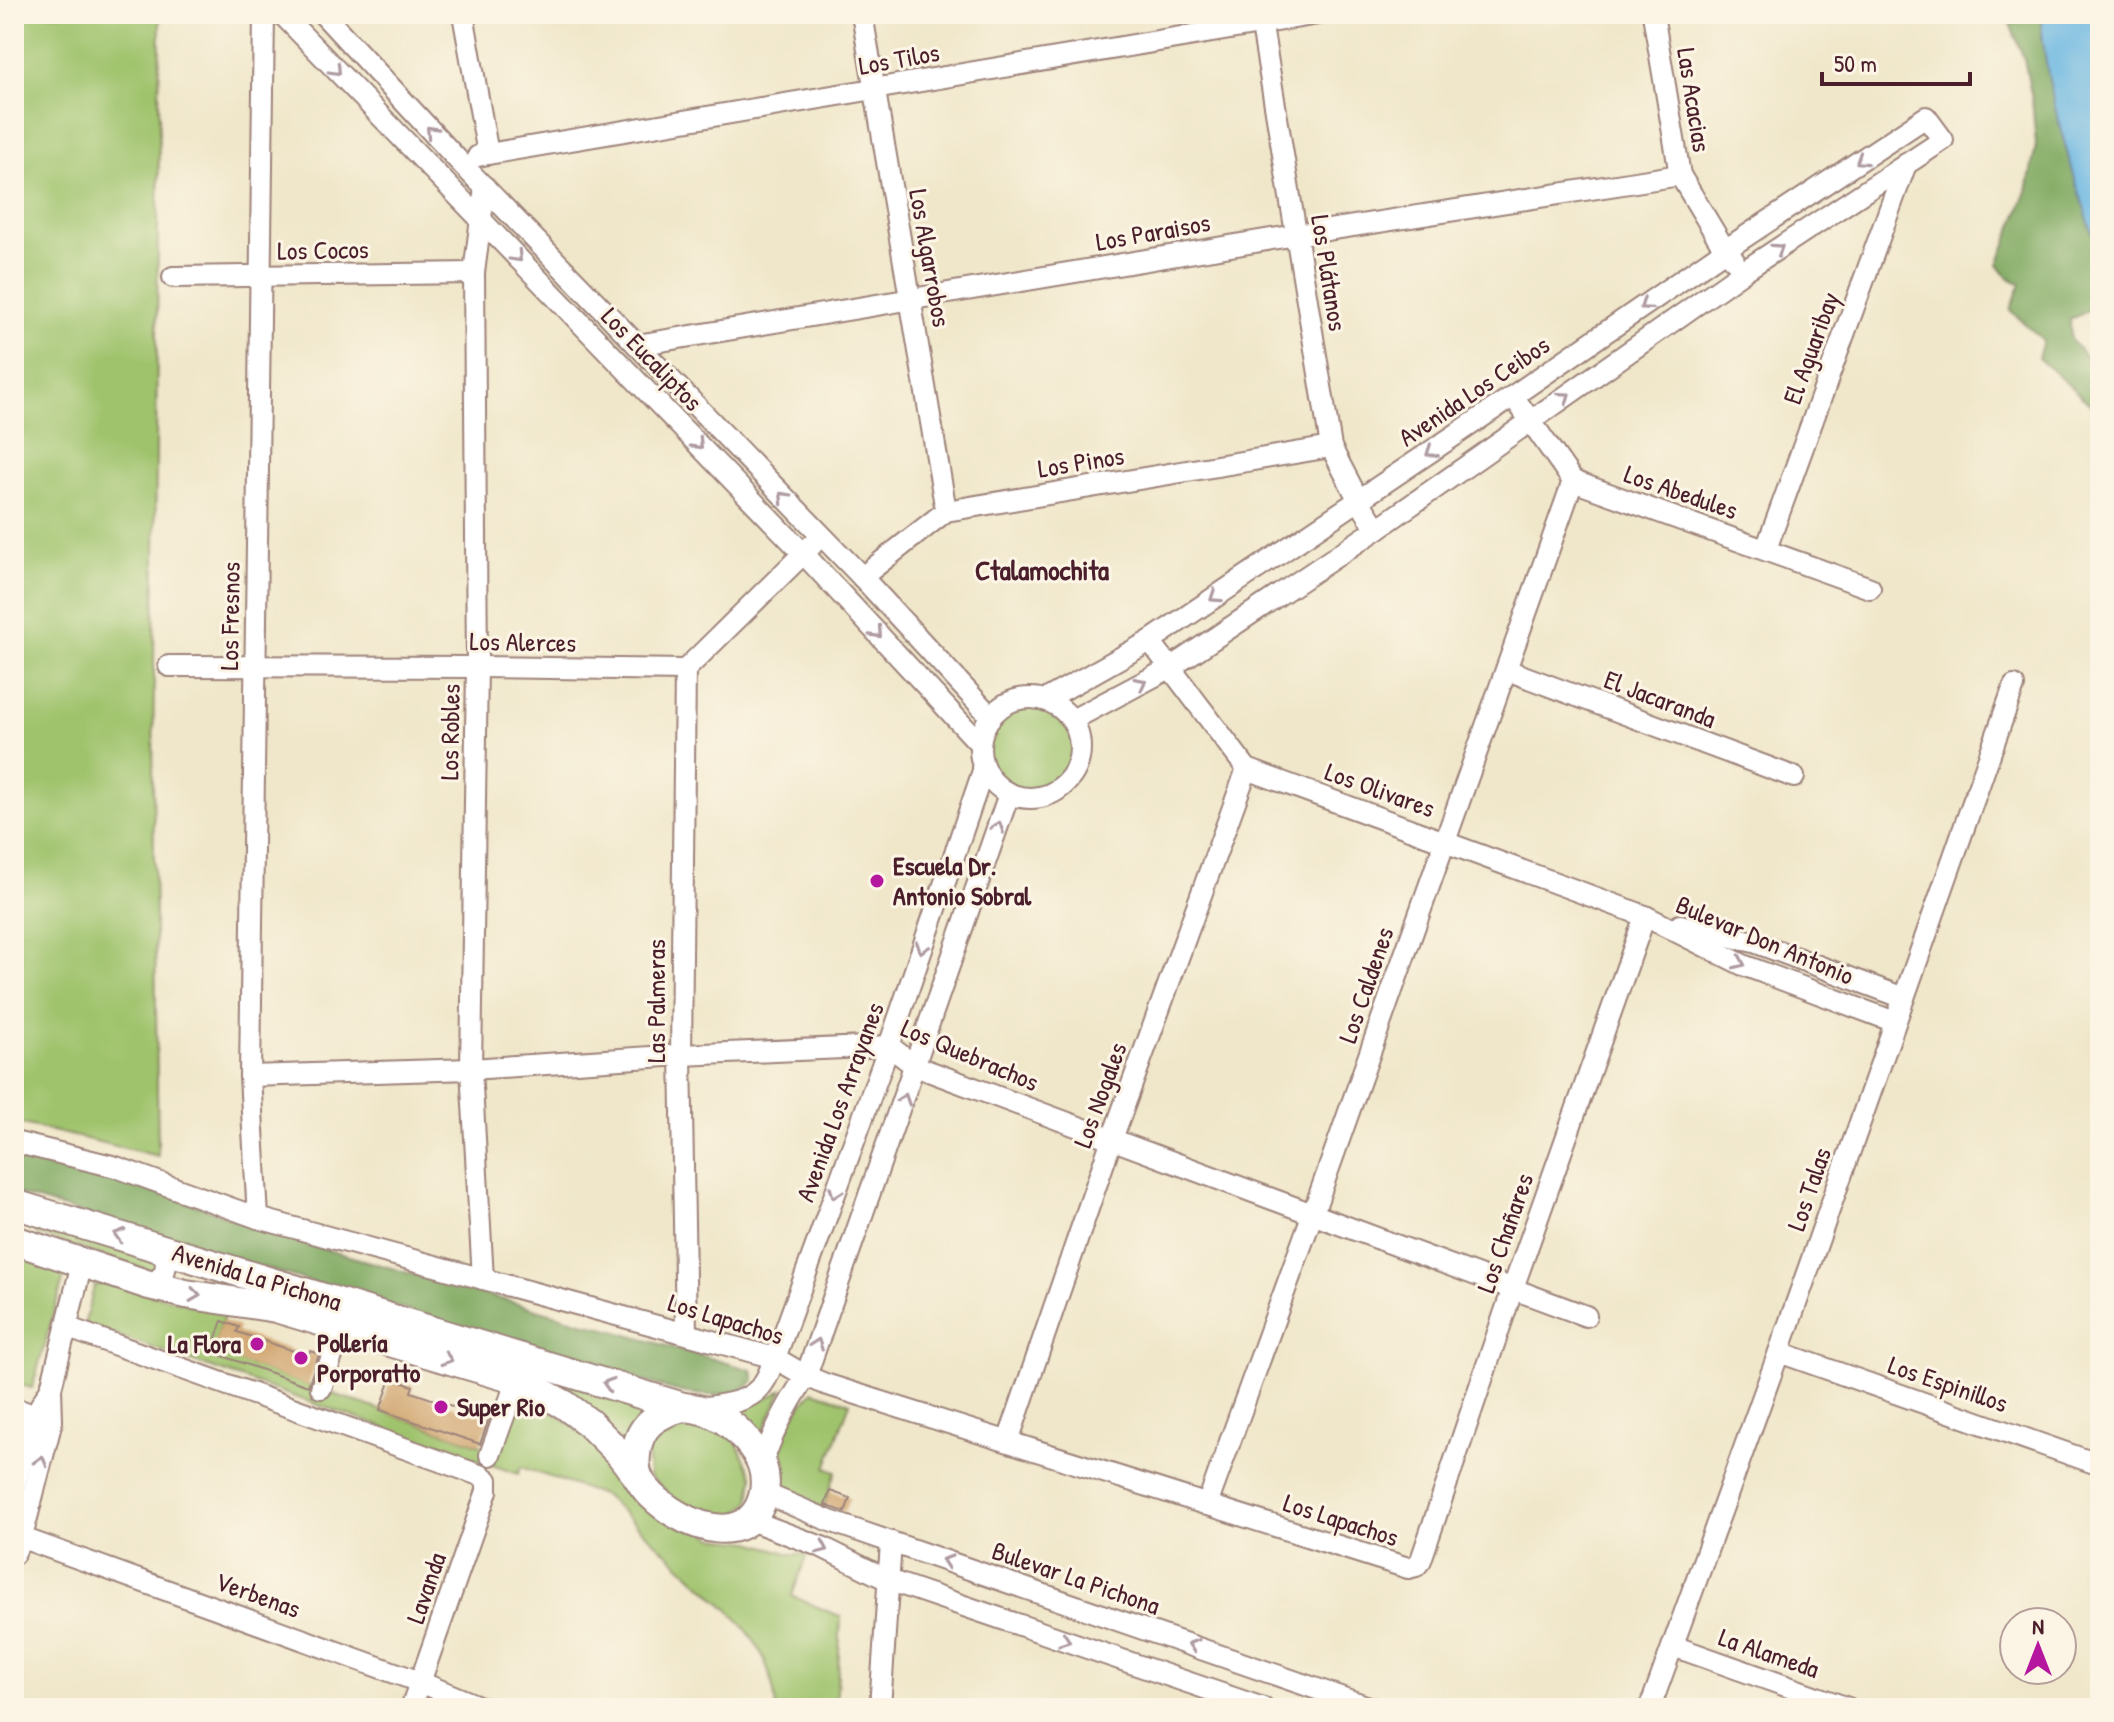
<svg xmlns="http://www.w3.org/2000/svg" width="2114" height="1722" viewBox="0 0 2114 1722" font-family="'Patrick Hand',sans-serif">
<rect width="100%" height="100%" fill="#fcf5e5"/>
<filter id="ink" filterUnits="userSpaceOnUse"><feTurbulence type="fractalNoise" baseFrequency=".0125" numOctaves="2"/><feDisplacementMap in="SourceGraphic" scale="16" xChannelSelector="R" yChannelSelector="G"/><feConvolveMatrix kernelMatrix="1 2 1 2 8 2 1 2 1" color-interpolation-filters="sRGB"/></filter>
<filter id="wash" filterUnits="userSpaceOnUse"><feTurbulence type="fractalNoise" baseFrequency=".006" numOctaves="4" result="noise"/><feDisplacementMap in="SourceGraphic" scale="32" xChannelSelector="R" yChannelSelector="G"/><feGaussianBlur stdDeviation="1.8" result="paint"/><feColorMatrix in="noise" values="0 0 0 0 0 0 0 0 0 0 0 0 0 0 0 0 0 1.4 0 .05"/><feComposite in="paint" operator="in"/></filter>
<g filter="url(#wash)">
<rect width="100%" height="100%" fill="#f0e7ca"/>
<g fill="#9fc36c" stroke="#74714c" stroke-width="2">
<polygon points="14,14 160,14 153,779 158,1156 14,1122"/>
<circle cx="1030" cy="748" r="50"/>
<polygon points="42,1225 159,1258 154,1272 36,1234 36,1230"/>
<polygon points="14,1254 65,1273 32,1388 14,1383"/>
<path d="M101 1282 225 1312 212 1352 487 1447 522 1392 540 1401 714 1538 751 1542 791 1554H802L808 1551 792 1596 841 1617 836 1708H776C772 1667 760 1643 732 1613L605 1496 521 1467 518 1474 87 1325 85 1321 94 1287Z"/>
<polygon points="376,1323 656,1407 624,1443"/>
<polygon points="783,1390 759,1440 734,1414"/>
<path d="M813 1391 850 1403 826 1468 836 1472 823 1509 781 1490C763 1454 789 1418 813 1391Z"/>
<polygon points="673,1420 700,1421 736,1441 753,1477 750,1502 732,1518 687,1510 649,1476 647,1444"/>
</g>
<g fill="#7fa960" stroke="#646446" stroke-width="2">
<polygon points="2010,14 2041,14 2042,38 2056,110 2100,257 2100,316 2089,310 2070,320 2071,340 2100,372 2100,413 2038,358 2043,340 2010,310 2021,284 2009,278 1998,264 2027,191 2036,145 2032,99 2024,59 2009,21"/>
<path d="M14 1153 121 1180 175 1197 278 1236 752 1370 754 1380C735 1400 700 1396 677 1391L14 1193Z"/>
</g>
<path fill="#68b6e2" stroke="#596a86" stroke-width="2" d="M2041 14H2100V257C2076 181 2044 94 2041 14Z"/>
<g id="blocks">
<g fill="#d2a773">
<polygon points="222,1321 239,1327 237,1332 285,1348 308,1356 310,1351 319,1354 308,1386 211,1352"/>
<polygon points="391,1379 413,1386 411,1392 475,1414 477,1408 491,1413 480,1444 380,1410"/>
<polygon points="830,1491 850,1498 845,1512 825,1505"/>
</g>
</g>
</g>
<g filter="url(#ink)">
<use href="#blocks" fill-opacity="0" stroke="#9d837a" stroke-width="2"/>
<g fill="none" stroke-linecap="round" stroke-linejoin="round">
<defs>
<g id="street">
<polyline points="282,14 803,553 980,744"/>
<polyline points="323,14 457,159 862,577 991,717"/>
<polyline points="463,14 488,154 478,156"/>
<polyline points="862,14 946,511"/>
<polyline points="1260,14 1331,447 1359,501 1377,529"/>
<polyline points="1653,14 1680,175 1725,250 1734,260"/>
<polyline points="488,154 1318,14"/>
<polyline points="173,277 474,273"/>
<polyline points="637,345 1296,235 1680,175"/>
<polyline points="1513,396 1573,481 1870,588"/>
<polyline points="1766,549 1906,164"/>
<polyline points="862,577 946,511 1331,447"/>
<polyline points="1150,641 1247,769 1645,916 1743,965 1895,1022"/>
<polyline points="169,666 477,667 685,670 813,544"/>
<polyline points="685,670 681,1055 686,1333"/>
<polyline points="1507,670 1794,777"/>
<circle cx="1030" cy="748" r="50"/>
<polyline points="1045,700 1150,641 1513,396 1725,250 1926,117 1943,140 1744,271 1377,529 1170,668 1072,720"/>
<polyline points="1680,925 1754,942 1904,998"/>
<polyline points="250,1076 471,1069 681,1055 889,1046 915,1066 1586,1316"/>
<polyline points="14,1142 116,1167 258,1218 775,1358 806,1376 825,1384 1408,1568 1416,1566 1421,1560 1513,1288 1645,916"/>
<polyline points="258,1218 250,1076 264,14"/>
<polyline points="483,1279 471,1069 477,667 474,273 485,187"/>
<path d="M149 1285C167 1276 169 1267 162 1249"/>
<polyline points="66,1327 482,1476 487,1480 487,1491 411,1708"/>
<polyline points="1779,1352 2100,1465"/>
<polyline points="321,1388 342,1327"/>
<polyline points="14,1408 44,1419"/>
<path d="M700 1408C722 1405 752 1403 764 1382 769 1375 771 1366 775 1358L889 1046 984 768"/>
<polyline points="1008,1441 1112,1139 1247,769"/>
<polyline points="490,1455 517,1380"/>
<path d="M762 1465C772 1432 787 1405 806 1376L1009 794"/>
<polyline points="14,1488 34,1416 51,1388"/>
<polyline points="764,1493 830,1521 1372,1708"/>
<polyline points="1207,1505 1313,1213 1573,481"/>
<polyline points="750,1520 822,1547 888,1580 1263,1708"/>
<polyline points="14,1535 420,1682 483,1708"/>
<polyline points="14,1554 22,1537 52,1421 51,1388 82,1263"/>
<polyline points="1673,1646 1848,1708"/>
<polyline points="880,1708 891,1542"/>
<polyline points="1650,1708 1779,1352 2014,686"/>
</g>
<g id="secondary">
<polyline points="14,1204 683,1407"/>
<polyline points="14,1240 149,1285 186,1294 276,1308 521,1381 565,1405 589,1423 620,1454 638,1477"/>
<path d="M683 1407C698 1408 710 1411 723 1419 738 1429 756 1448 762 1465 769 1486 763 1513 743 1524 711 1541 655 1508 639 1479 636 1472 635 1462 636 1455 638 1425 657 1414 683 1407Z"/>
</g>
</defs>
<use href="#street" stroke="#9d837a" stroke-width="24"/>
<use href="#secondary" stroke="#9d837a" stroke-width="32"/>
<use href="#street" stroke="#fff" stroke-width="20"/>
<use href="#secondary" stroke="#fff" stroke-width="28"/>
</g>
<defs><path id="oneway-chevron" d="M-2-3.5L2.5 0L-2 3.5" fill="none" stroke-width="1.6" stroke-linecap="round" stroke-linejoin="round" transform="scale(2)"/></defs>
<g stroke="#ae9aa0">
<use href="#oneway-chevron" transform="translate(336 70) rotate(46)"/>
<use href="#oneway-chevron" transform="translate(431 131) rotate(-133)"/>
<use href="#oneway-chevron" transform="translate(1861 160) rotate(147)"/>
<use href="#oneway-chevron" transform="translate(1778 249) rotate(-34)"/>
<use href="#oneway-chevron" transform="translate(517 257) rotate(46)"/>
<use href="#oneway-chevron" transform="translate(1645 305) rotate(145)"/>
<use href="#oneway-chevron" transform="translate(1565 397) rotate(-35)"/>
<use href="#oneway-chevron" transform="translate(698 444) rotate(46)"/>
<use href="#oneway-chevron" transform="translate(1431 452) rotate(146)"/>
<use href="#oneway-chevron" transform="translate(784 497) rotate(-134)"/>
<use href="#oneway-chevron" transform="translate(1215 597) rotate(146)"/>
<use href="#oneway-chevron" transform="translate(877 633) rotate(47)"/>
<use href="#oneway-chevron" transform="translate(1141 683) rotate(-28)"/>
<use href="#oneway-chevron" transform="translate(998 827) rotate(-71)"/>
<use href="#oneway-chevron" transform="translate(922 948) rotate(109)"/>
<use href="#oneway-chevron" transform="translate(1740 963) rotate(24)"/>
<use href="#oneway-chevron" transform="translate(904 1099) rotate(-71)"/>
<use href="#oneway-chevron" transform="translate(835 1193) rotate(110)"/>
<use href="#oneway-chevron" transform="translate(119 1235) rotate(-163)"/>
<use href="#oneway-chevron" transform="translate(195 1295) rotate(8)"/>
<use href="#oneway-chevron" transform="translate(817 1344) rotate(-71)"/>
<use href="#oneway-chevron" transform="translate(447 1359) rotate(17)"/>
<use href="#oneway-chevron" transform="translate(608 1384) rotate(-163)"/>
<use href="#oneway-chevron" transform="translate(41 1461) rotate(-75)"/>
<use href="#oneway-chevron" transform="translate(823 1548) rotate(24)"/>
<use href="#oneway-chevron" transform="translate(947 1561) rotate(-161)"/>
<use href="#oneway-chevron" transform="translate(1065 1640) rotate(19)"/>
<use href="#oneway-chevron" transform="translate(1193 1645) rotate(-161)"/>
</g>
</g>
<g fill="#b5179e" stroke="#fcf5e5" stroke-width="3">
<circle cx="877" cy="881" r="8"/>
<circle cx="257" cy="1344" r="8"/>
<circle cx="301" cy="1358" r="8"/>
<circle cx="441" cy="1407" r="8"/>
</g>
<g text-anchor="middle" stroke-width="6" stroke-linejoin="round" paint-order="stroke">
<g font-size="26" fill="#4a1f2b" stroke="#fcf5e5">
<text transform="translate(899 59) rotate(-10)" y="9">Los Tilos</text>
<text transform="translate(1694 100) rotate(81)" y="9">Las Acacias</text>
<text transform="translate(1153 232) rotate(-10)" y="9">Los Paraisos</text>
<text transform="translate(323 250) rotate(-1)" y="9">Los Cocos</text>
<text transform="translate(930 258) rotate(80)" y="9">Los Algarrobos</text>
<text transform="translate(1329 273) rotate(81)" y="9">Los Plátanos</text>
<text transform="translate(1811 348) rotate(-70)" y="9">El Aguaribay</text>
<text transform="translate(652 359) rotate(46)" y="9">Los Eucaliptos</text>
<text transform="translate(1474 391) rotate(-34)" y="9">Avenida Los Ceibos</text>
<text transform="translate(1081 462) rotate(-9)" y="9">Los Pinos</text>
<text transform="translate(1681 492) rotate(19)" y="9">Los Abedules</text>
<text transform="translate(230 616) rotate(-89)" y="9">Los Fresnos</text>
<text transform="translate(523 642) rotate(1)" y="9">Los Alerces</text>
<text transform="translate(1660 699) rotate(21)" y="9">El Jacaranda</text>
<text transform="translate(450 732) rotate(-89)" y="9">Los Robles</text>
<text transform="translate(1380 790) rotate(20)" y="9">Los Olivares</text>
<text transform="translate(1765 940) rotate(23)" y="9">Bulevar Don Antonio</text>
<text transform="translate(1366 985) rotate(-71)" y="9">Los Caldenes</text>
<text transform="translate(656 1001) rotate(-90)" y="9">Las Palmeras</text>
<text transform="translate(970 1055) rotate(23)" y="9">Los Quebrachos</text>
<text transform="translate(1100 1095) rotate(-70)" y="9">Los Nogales</text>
<text transform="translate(840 1102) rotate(-70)" y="9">Avenida Los Arrayanes</text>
<text transform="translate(1809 1189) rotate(-71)" y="9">Los Talas</text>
<text transform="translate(1505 1233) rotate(-71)" y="9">Los Chañares</text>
<text transform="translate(257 1277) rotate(17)" y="9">Avenida La Pichona</text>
<text transform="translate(726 1319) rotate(17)" y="9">Los Lapachos</text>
<text transform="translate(1948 1384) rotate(19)" y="9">Los Espinillos</text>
<text transform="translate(1341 1520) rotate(18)" y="9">Los Lapachos</text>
<text transform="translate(1076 1578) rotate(19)" y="9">Bulevar La Pichona</text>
<text transform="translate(426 1588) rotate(-71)" y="9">Lavanda</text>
<text transform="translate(258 1595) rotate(20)" y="9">Verbenas</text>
<text transform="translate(1769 1653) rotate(19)" y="9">La Alameda</text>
</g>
<g font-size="26" font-weight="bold" fill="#4a1f2b" stroke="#fcf5e5" text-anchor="start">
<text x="893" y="875">Escuela Dr.<tspan x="893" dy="30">Antonio Sobral</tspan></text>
<text x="317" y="1352">Pollería<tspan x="317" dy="30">Porporatto</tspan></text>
<text x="241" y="1353" text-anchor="end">La Flora</text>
<text x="457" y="1416">Super Rio</text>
</g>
<g font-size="28" font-weight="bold" fill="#4a1f2b" stroke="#fcf5e5">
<text x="1042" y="580">Ctalamochita</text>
</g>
</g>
<rect width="2114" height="1722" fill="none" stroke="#fcf5e5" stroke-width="48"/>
<g transform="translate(2038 1646)"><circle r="38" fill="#fcf5e5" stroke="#b59f9b" stroke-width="2"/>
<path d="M0-6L14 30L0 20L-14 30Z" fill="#b5179e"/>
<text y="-12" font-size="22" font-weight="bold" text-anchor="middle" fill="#4a1f2b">N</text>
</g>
<path d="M1822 72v12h148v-12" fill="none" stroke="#4a1f2b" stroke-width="4"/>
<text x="1834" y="72" font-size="24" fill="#4a1f2b" stroke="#fcf5e5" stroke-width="6" paint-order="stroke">50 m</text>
</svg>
